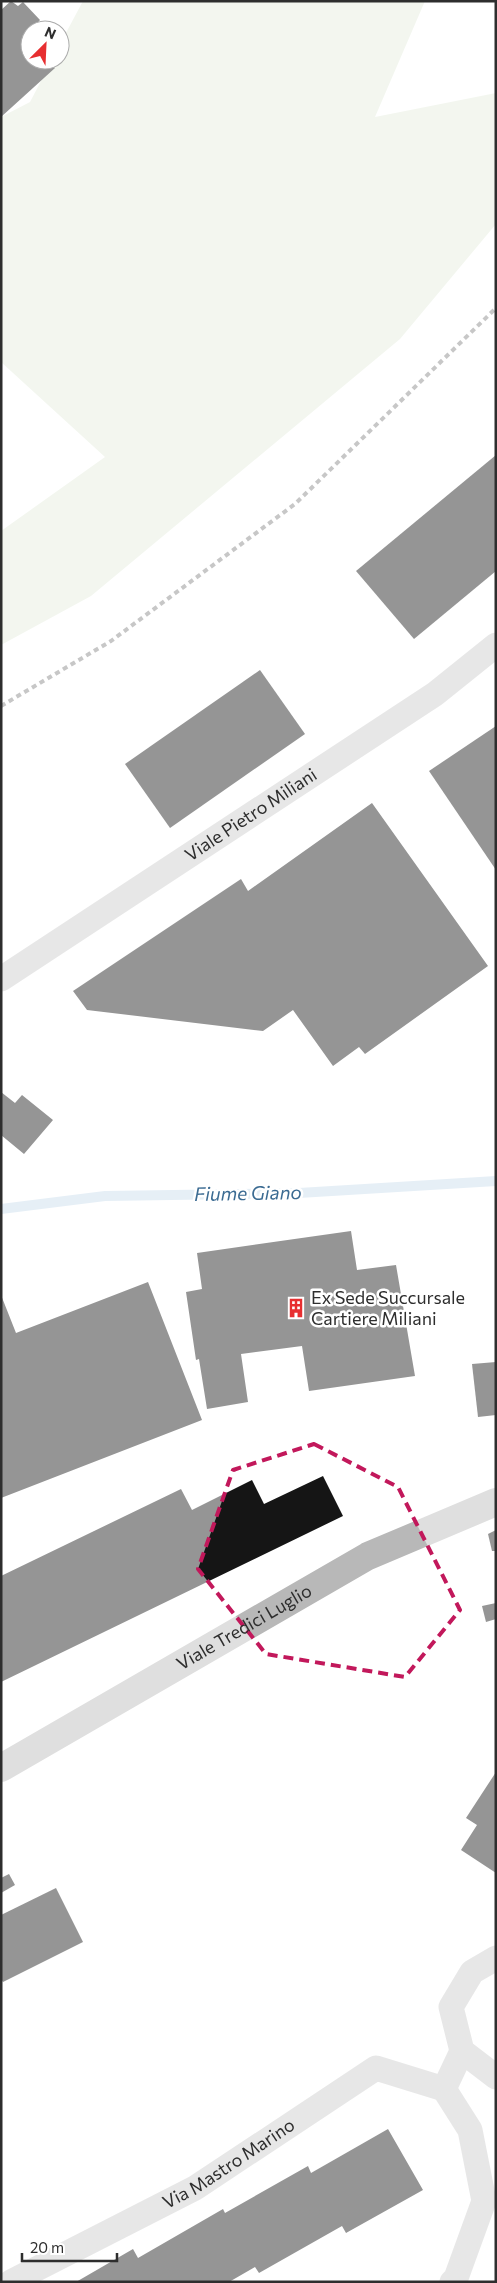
<svg xmlns="http://www.w3.org/2000/svg" width="497" height="2283" viewBox="0 0 497 2283" font-family="Commissioner,sans-serif">
<rect width="100%" height="100%" fill="#fff"/>
<polygon fill="#e4ecdc" points="83,1 425,1 375,117 496,93 496,224 400,339 91,596 1,645 1,531 105,457 1,362 1,117 30,102 52,60 60,60 60,44"/>
<g fill="none" stroke-linecap="round" stroke-linejoin="round">
<polyline stroke="#c8dcec" stroke-width="10" points="1,1209 105,1196 299,1193 496,1181"/>
</g>
<g fill="#151515">
<polygon points="11,1 18,6 23,2 40,20 36,25 41,30 30,30 30,60 47,60 55,68 1,117 1,10"/>
<polygon points="496,455 496,571 414,639 356,571"/>
<polygon points="260,670 305,734 170,828 125,764"/>
<polygon points="496,726 496,870 429,771"/>
<polygon points="372,803 488,966 365,1054 359,1047 333,1066 293,1010 263,1031 87,1010 73,991 241,879 248,891"/>
<polygon points="1,1092 15,1103 22,1095 53,1120 24,1154 1,1135"/>
<polygon points="351,1231 357,1270 396,1265 415,1376 309,1391 302,1346 241,1354 248,1402 207,1409 199,1359 196,1360 186,1292 202,1289 197,1253"/>
<polygon points="148,1282 202,1420 1,1498 1,1295 16,1333"/>
<polygon points="496,1362 496,1415 478,1417 472,1364"/>
<polygon points="323,1476 343,1516 1,1682 1,1576 181,1489 192,1510 252,1480 264,1504"/>
<polygon points="496,1530 496,1551 492,1551 488,1534"/>
<polygon points="496,1603 496,1619 486,1622 482,1606"/>
<polygon points="496,1772 496,1873 461,1850 477,1825 466,1818"/>
<polygon points="9,1874 15,1885 1,1893 1,1878"/>
<polygon points="56,1888 83,1942 3,1982 1,1979 1,1915"/>
<polygon points="388,2129 423,2190 346,2233 342,2226 259,2273 255,2267 229,2282 76,2282 133,2249 138,2258 223,2209 225,2213 308,2166 311,2173"/>
</g>
<g fill="none" stroke-linecap="round" stroke-linejoin="round">
<g stroke="#cbcbcb" stroke-width="25">
<path id="s1" d="M1 979 435 694 496 645"/>
<polyline points="496,1958 472,1972 451,2007 462,2051 496,2077"/>
<polyline points="444,2089 470,2130 484,2201 456,2278 452,2282"/>
<polyline points="444,2089 462,2051"/>
<path id="s2" d="M11 2282 195 2188 376 2068 444 2089"/>
</g>
<path stroke="#b8b8b8" stroke-width="28" id="s3" d="M1 1768 368 1556 496 1502"/>
<polyline stroke="#838383" stroke-width="4" stroke-dasharray="5 4" stroke-linecap="butt" points="1,706 111,641 295,504 496,308"/>
</g>
<path d="M0 0H497V2283H0ZM314 1444 398 1487 460 1610 405 1677 266 1654 198 1569 233 1470Z" fill="#fff" fill-opacity=".55" fill-rule="evenodd"/>
<path fill="none" stroke="#c2185b" stroke-width="4" stroke-dasharray="10 6" stroke-linejoin="round" d="M314 1444 398 1487 460 1610 405 1677 266 1654 198 1569 233 1470Z"/>
<defs>
<symbol id="building-bare" viewBox="-9 -9 18 18"><path d="M-4-6H4V6H1V3H-1V6H-4ZM-2.5-4.3h1.7v1.8h-1.7ZM.8-4.3h1.7v1.8H.8ZM-2.5-1h1.7V.8h-1.7ZM.8-1h1.7V.8H.8Z" fill="#e72e30" stroke="#fff" stroke-width="2.5" paint-order="stroke"/></symbol>
</defs>
<g fill-rule="evenodd">
<use href="#building-bare" x="282" y="1294" width="28" height="28"/>
</g>
<g text-anchor="middle" stroke-width="5" stroke-linejoin="round" paint-order="stroke">
<g font-size="18" fill="#2e2e2e" stroke="#fff">
<text dy="6" stroke="none"><textPath href="#s1" startOffset="299">Viale Pietro Miliani</textPath></text>
<text dy="6" stroke="none"><textPath href="#s3" startOffset="281">Viale Tredici Luglio</textPath></text>
<text dy="6" stroke="none"><textPath href="#s2" startOffset="248">Via Mastro Marino</textPath></text>
</g>
<g font-size="18" fill="#2e2e2e" stroke="#fff" text-anchor="start">
<text x="311" y="1304">Ex Sede Succursale<tspan x="311" dy="21">Cartiere Miliani</tspan></text>
</g>
<g font-size="19" font-style="italic" fill="#3b6b92" stroke="#fff">
<text transform="translate(248 1193) rotate(-1)" y="7">Fiume Giano</text>
</g>
</g>
<rect width="497" height="2283" fill="none" stroke="#2e2e2e" stroke-width="5"/>
<g transform="translate(45 45) rotate(24)"><circle r="24" fill="#ffffff" stroke="#ababab"/>
<path d="M0-4L9 19L0 12L-9 19Z" fill="#e72e30"/>
<text y="-8" font-size="14" font-weight="bold" text-anchor="middle" fill="#2e2e2e">N</text>
</g>
<path d="M22 2253v8h95v-8" fill="none" stroke="#2e2e2e" stroke-width="2.5"/>
<text x="30" y="2253" font-size="15" fill="#2e2e2e" stroke="#ffffff" stroke-width="4" paint-order="stroke">20 m</text>
</svg>
